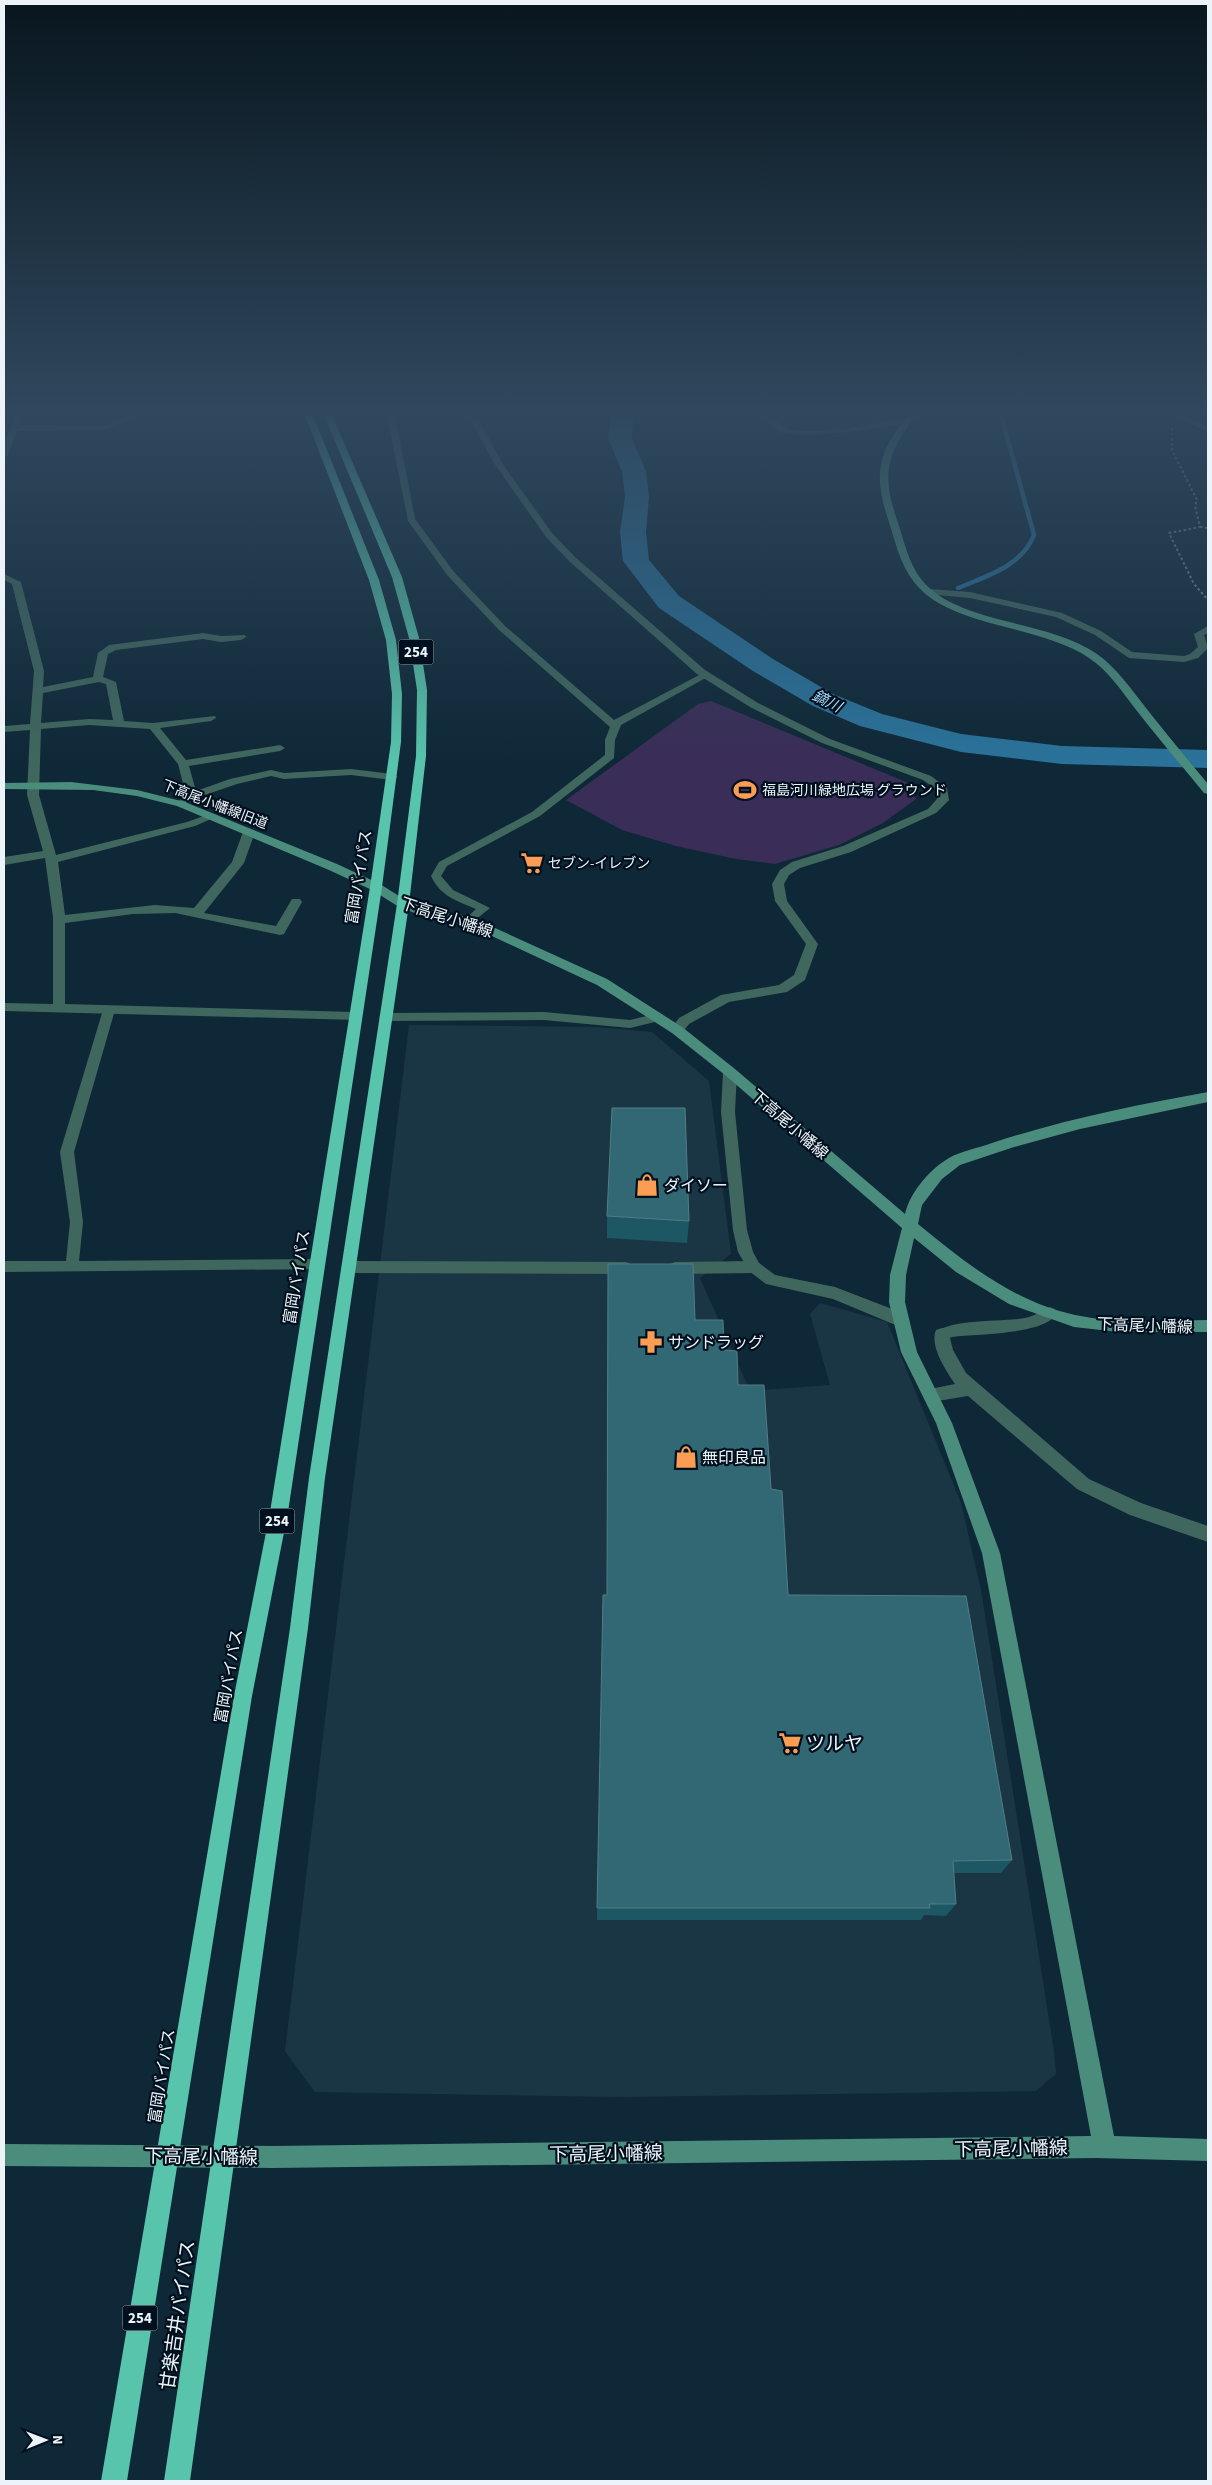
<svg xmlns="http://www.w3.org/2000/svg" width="1212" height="2485" viewBox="0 0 1212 2485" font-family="'Source Sans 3','Noto Sans JP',sans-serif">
<rect width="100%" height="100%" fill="#0e2837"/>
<polygon fill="#1a3645" points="409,1025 596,1027 652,1032 709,1081 731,1254 700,1278 750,1391 830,1385 810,1314 820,1303 887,1322 961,1503 981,1590 1054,2051 1056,2074 1036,2091 620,2097 315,2092 285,2051"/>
<polygon fill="#3a2d57" points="711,701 906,782 916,799 883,823 839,845 775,864 736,859 676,846 622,830 566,800 698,704"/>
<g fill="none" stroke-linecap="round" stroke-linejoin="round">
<path stroke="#2a729a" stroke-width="4.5" d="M958 588C987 576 1022 566 1034 535L1001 415"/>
<polygon fill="#2a729a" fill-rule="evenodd" points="611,415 633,415 632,439 646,471 649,497 646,532 649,560 679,596 773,659 833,694 882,714 961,734 1062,746 1208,750 1208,768 1062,764 961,752 860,726 813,706 753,671 659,608 623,561 620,532 625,497 622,471 608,439"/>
<g stroke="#768792" stroke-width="2" stroke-dasharray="2.5 2.5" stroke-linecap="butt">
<polyline points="1172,428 1172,450 1197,500 1195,506 1200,527 1169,533 1194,584 1208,600"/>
<polyline points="1200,527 1208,528"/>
</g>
<g fill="#40675e" fill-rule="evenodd">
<path d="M387 415H395L415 519 454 572 505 626 614 720 703 673 711 675 621 725 615 740 614 758 540 816 447 866 441 876 453 890 490 908 469 925 463 921 476 909C457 901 440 896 431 876L439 862 532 812 605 755V740L610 727 499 630 448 576 408 521Z"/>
<polygon points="109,1006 115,1010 74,1152 83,1222 79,1261 317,1259 322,1261 324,1265 322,1269 4,1272 4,1261 66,1261 70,1222 60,1152 103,1010"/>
<polygon points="544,1012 630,1020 659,1013 665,1017 663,1020 630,1028 544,1020 385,1021 379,1017 385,1013"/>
<polygon points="349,1261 626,1262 631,1264 633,1268 631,1272 626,1274 349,1273 344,1271 342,1267 344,1263"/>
<polygon points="754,1261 759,1263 761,1267 759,1271 754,1273 675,1274 670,1272 668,1268 670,1264 675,1262"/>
<path d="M1050 1307 1055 1309 1057 1313C1046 1335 975 1334 952 1337L942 1341 937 1339 935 1335C944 1317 1009 1323 1029 1317 1036 1315 1043 1310 1050 1307Z"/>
</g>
<g fill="#40675e" fill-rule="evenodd">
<polygon points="15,415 23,415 19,426 102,426 131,415 142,415 103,430 17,431 8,455 4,457 4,445"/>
<polygon points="468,415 476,415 502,463 552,533 575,557 705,670 758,703 830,739 931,776 947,788 949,800 936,813 851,852 800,868 789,875 784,884 787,901 818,944 805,980 787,992 729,1002 689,1024 682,1033 672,1033 670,1030 679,1018 721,995 779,985 794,975 806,944 775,901 772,884 780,870 792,862 843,846 928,809 937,799 936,789 923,780 822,743 750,707 697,674 569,561 546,537 494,463"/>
<path d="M760 415C774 415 780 429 794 430 831 435 872 423 909 417L913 419C899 429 799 439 781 432 773 429 765 421 760 415Z"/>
<polygon points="1172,415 1182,415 1208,427 1208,432"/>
<path d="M4 574 21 582 44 671 43 687 93 677 98 653 109 645 203 633 221 636 245 635 246 637 241 640 221 642 203 639 116 650 108 654 103 677 116 682 124 721 153 723 215 716 216 718 211 721 160 728 186 760 280 745 285 748 280 751 189 766 196 791 230 779 271 770 284 773 351 769 392 774 398 777 392 780 351 775 284 779 271 776 237 784 196 798 181 807 175 804 186 795 178 764 150 729 89 725 41 729 39 795 56 855 187 822 212 813 218 816 195 826 58 862 65 915 155 905 194 908 232 862 243 832 249 828 255 832 244 863 204 913 276 926 292 899H300L302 902 284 934 280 935 175 913 133 914 65 923V1004L354 1012 359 1014 361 1017 359 1020 4 1011V1003L53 1004V917L45 858 4 865V857L43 851 27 795 30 730 4 732V726L30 724 34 671 12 584 4 580ZM99 682 106 684 113 720 89 719 41 723 43 693Z"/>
<polygon points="929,589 970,592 1062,613 1101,631 1132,652 1184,656 1190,654 1198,647 1194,634 1208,626 1208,633 1204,635 1208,648 1198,658 1184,662 1129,658 1095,635 1056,617 970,598 926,594 926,590"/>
<polygon points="730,1067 737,1072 735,1112 747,1230 753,1252 759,1263 775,1275 835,1287 905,1314 907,1319 905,1324 899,1325 893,1324 833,1299 766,1284 749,1271 738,1252 733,1230 721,1112 723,1072"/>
<path d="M942 1328 948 1330 953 1350 966 1373 1089 1479 1141 1503 1208 1526V1542L1130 1515 1077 1489 968 1396 931 1402 925 1400 923 1395 925 1390 955 1384C947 1372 929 1346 936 1330Z"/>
</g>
<g fill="#4b8d7d" fill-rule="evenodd">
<path d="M908 415H916C887 455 881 472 897 520 904 540 908 562 921 579 957 625 1048 619 1097 654 1117 668 1131 689 1146 708 1166 733 1187 759 1208 784V794L1204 793C1182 766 1159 739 1137 711 1122 692 1109 671 1089 658 1039 624 949 628 914 582 900 564 895 541 888 519 873 473 878 453 908 415Z"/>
<path d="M71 782 137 790 185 802 337 864 380 884 407 901 430 910 473 918 607 979 682 1027 735 1069 905 1214C910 1192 930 1169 949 1158 961 1151 979 1148 992 1143 1062 1120 1136 1105 1208 1092V1102L1080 1129 1014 1147 960 1165 942 1179 922 1205 918 1224C964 1262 1014 1302 1075 1315 1118 1324 1164 1320 1208 1320V1332H1119L1074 1327 1009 1304 956 1272 914 1238 906 1275 905 1302 917 1352 952 1423 1000 1553 1114 2136 1208 2139V2161L1097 2158 272 2168 4 2166V2144L272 2146 1091 2136 982 1553 936 1423 901 1352 889 1302 890 1275 902 1228 725 1075 672 1033 597 985 466 924 428 918 399 907 372 890 329 870 177 806 137 796 93 790 4 789V783Z"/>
</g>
<g fill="#58c4ac" fill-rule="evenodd">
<polygon points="305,415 313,415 379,580 396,640 402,694 401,742 382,887 288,1512 252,1696 127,2481 101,2481 234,1696 270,1512 370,887 391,742 392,694 386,640 369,580"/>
<polygon points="324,415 332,415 402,577 419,638 427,690 426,756 409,904 325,1478 308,1628 190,2481 164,2481 290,1628 309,1478 397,904 416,756 417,690 409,638 392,577"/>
</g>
</g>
<g fill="#1c5763">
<polygon points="607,1216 689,1221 687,1243 607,1238"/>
<polygon points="695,1320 724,1350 738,1385 771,1489 788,1595 1012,1860 1001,1873 954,1873 956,1904 946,1916 924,1915 921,1920 597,1920 607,1595"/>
</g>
<g fill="#326873" stroke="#507e88">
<polygon points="612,1108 685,1108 689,1221 607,1216"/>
<polygon points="608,1264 693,1264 695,1320 723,1320 724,1350 737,1351 738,1385 764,1385 771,1489 782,1491 788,1595 966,1596 1012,1860 953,1861 956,1904 929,1904 930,1908 597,1908 603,1595 607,1595"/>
</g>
<linearGradient id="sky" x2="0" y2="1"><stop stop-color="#08161e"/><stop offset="0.54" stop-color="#30485e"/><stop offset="1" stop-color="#30485e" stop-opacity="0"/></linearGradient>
<rect width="1212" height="763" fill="url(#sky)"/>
<defs>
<symbol id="stadium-bare" viewBox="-9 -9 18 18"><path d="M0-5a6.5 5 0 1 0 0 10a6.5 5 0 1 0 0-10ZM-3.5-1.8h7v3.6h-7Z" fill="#fc9d53" stroke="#00101e" stroke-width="2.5" paint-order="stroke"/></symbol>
<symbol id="supermarket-bare" viewBox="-9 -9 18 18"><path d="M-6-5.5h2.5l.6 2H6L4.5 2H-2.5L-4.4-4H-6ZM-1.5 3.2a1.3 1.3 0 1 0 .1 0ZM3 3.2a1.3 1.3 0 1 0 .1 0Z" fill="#fc9d53" stroke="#00101e" stroke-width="2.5" paint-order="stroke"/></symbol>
<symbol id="shop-bare" viewBox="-9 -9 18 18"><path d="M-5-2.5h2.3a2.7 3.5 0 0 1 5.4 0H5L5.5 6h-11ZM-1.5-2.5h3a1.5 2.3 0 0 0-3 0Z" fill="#fc9d53" stroke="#00101e" stroke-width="2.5" paint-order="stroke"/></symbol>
<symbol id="pharmacy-bare" viewBox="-9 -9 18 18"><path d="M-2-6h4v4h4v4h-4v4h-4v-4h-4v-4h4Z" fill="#fc9d53" stroke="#00101e" stroke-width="2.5" paint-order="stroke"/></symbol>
</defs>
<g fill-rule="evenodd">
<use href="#stadium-bare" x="729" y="774" width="32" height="32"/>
<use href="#supermarket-bare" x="516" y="847" width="32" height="32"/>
<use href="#shop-bare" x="631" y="1169" width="32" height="32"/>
<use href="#pharmacy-bare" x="635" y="1326" width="32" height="32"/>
<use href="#shop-bare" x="670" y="1441" width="32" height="32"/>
<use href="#supermarket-bare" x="774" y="1727" width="32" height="32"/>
</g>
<g text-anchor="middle" stroke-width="4.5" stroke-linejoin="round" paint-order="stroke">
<g font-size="14" fill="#edf4f9" stroke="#00101e" text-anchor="start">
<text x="762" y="795">福島河川緑地広場 グラウンド</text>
<text x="548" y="868">セブン-イレブン</text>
</g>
<g font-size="14" fill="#edf4f9" stroke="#00101e">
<text transform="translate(215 804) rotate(21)" y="5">下高尾小幡線旧道</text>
</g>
<g fill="#00101e" stroke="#a6b0b7" stroke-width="1">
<rect x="398.5" y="639.5" width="35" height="25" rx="4"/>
<rect x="259.5" y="1508.5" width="35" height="25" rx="4"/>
<rect x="122.5" y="2305.5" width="35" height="25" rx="4"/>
</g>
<g font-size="15" font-weight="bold" fill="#edf4f9">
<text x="416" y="657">254</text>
<text x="277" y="1526">254</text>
<text x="140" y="2323">254</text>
</g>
<g font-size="15" font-style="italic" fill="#a4dbfe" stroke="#00101e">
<text transform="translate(827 701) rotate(27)" y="5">鏑川</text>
</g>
<g font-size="16" fill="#edf4f9" stroke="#00101e">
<text transform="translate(358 877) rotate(-81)" y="6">富岡バイパス</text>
<text transform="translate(447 917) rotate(18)" y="6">下高尾小幡線</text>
<text transform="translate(790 1124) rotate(41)" y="6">下高尾小幡線</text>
<text transform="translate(296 1277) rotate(-81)" y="6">富岡バイパス</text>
<text transform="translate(1145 1325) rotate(2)" y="6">下高尾小幡線</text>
<text transform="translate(228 1676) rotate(-80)" y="6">富岡バイパス</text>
<text transform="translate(161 2076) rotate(-81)" y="6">富岡バイパス</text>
</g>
<g font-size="16" fill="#edf4f9" stroke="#00101e" text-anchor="start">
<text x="664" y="1191">ダイソー</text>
<text x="668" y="1348">サンドラッグ</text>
<text x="702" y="1463">無印良品</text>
</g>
<g font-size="19" fill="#edf4f9" stroke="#00101e" text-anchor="start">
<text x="806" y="1750">ツルヤ</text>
</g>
<g font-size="19" fill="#edf4f9" stroke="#00101e">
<text transform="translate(1011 2148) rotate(-1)" y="7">下高尾小幡線</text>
<text transform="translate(606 2153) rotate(-1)" y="7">下高尾小幡線</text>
<text transform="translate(201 2156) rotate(1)" y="7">下高尾小幡線</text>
<text transform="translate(177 2315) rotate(-82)" y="7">甘楽吉井バイパス</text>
</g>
</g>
<rect width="1212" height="2485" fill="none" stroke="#edf4f9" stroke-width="10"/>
<g transform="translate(45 2440) rotate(89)" stroke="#00101e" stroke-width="4" paint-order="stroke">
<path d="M0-4L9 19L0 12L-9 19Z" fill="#edf4f9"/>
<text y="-8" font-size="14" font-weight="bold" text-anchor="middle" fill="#edf4f9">N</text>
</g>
</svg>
